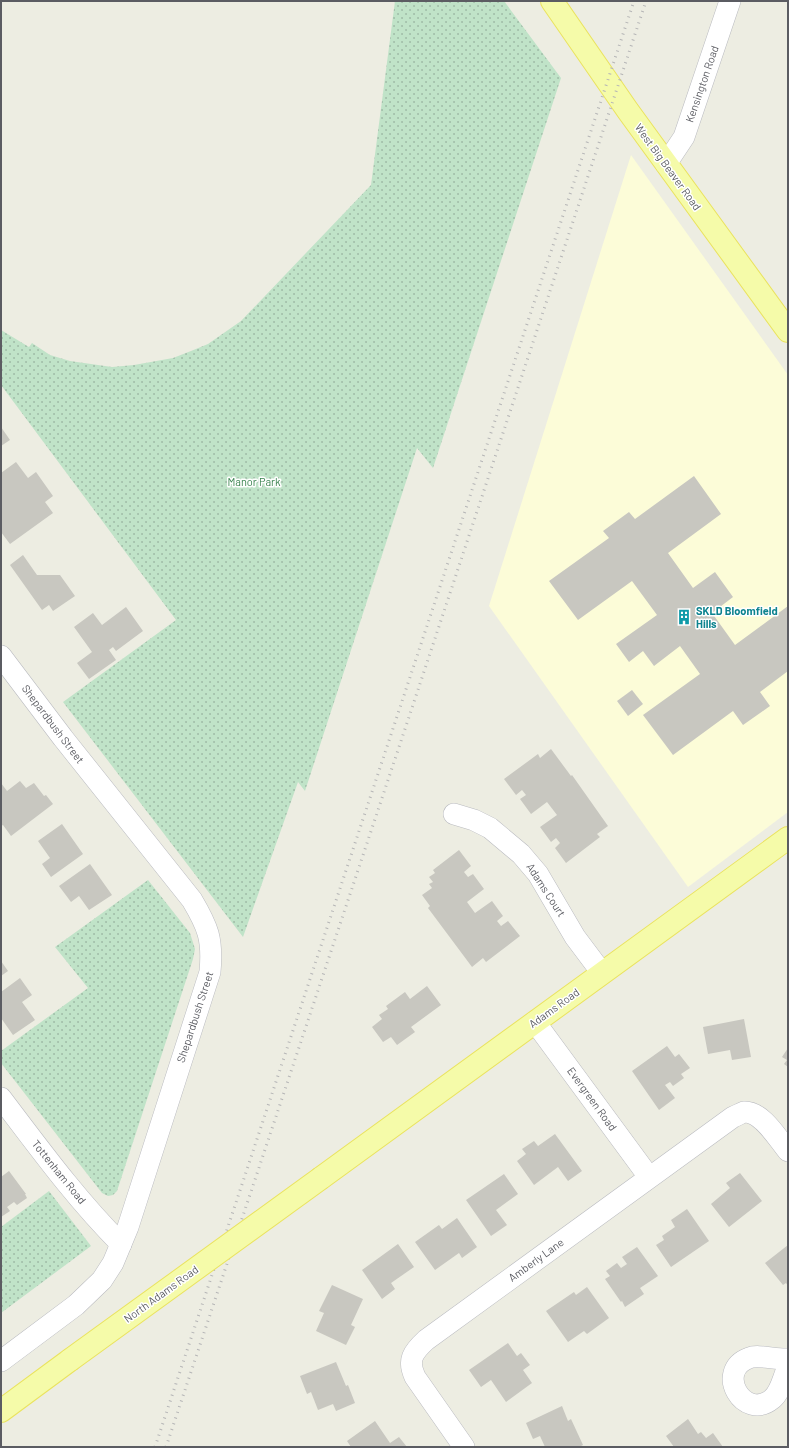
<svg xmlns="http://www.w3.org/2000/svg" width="789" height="1448" viewBox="0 0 789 1448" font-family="Barlow,sans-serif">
<defs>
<pattern id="park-dots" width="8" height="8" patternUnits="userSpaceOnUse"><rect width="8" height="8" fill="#c0e3c8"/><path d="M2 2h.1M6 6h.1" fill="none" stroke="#9fbba6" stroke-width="1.8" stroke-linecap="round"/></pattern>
</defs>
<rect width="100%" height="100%" fill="#edede2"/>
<polygon fill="#fcfcd8" points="631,155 788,375 788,812 688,887 489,606"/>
<g fill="url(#park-dots)">
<polygon points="395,1 504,1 561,78 433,468 417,448 305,791 298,782 243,937 63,702 176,620 1,385 1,330 29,347 32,343 50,355 70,361 112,367 134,365 173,358 191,351 208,344 241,321 371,185"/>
<polygon points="148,880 190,933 195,949 193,959 117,1191 113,1195 108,1196 102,1193 1,1063 1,1051 88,988 55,947"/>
<polygon points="49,1191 91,1246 1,1313 1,1227"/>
</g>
<g fill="#c8c7c0">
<polygon points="1,427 10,440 1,446"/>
<polygon points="16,462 28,478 36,472 53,496 45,502 53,513 10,544 1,532 1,473"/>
<polygon points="694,476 721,514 668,553 693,588 715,572 733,597 712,613 735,645 788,606 788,671 760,692 770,706 743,725 733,711 673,755 643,715 700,674 680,646 654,666 643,651 629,662 616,644 657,615 632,581 578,620 549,581 609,538 603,531 629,512 635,519"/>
<polygon points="23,555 37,575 60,575 75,596 53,611 49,605 42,610 10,565"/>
<polygon points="126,607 143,631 116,651 113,647 109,650 116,660 89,679 77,663 92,652 74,627 93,613 102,625"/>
<polygon points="632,690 643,704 628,716 617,701"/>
<polygon points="551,749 571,776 572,775 608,826 597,834 600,837 566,863 555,848 560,843 556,838 551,842 540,827 557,815 547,802 531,814 520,799 526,795 522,790 516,795 504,779 538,754 540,758"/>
<polygon points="20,781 26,788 34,783 44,796 46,795 53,804 11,836 3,825 1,826 1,783 7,791"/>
<polygon points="62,824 83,854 51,877 42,864 50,858 38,841"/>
<polygon points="459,850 471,866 464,872 468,877 473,874 484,889 467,902 475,913 492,901 503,916 497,921 501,926 508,921 520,936 486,962 483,958 472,967 428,908 430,906 422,895 432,888 429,884 433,882 429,877 435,873 433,870"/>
<polygon points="90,864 112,895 89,910 79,896 71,902 59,886"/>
<polygon points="1,961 8,971 1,976"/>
<polygon points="20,978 32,995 22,1002 35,1020 13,1035 1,1018 1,992"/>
<polygon points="427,986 441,1005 411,1027 415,1032 397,1045 391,1037 383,1042 372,1027 382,1019 379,1015 388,1009 386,1006 405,992 410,999"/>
<polygon points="744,1019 751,1057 732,1060 730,1050 708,1054 703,1027"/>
<polygon points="667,1046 675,1057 679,1054 690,1068 681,1074 684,1078 673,1086 670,1082 665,1085 675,1098 659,1110 632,1071"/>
<polygon points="788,1048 788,1067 784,1064 787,1060 782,1057"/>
<polygon points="555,1134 582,1171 568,1181 558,1167 534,1185 517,1161 526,1154 522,1149 534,1141 538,1146"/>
<polygon points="9,1171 26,1194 25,1194 27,1198 17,1205 14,1202 7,1207 10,1211 1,1217 1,1177"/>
<polygon points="740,1173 762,1201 729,1227 711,1204 730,1188 726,1183"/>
<polygon points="504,1174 518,1194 496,1210 507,1225 491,1236 466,1200"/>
<polygon points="687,1209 709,1241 671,1267 656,1245 664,1240 662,1236 675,1227 671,1220"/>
<polygon points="457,1218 477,1247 462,1258 459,1253 435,1270 415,1242 439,1225 442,1229"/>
<polygon points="398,1244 414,1267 391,1283 395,1289 382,1299 362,1270"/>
<polygon points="788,1245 788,1286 786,1283 783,1285 765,1263"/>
<polygon points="637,1247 658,1276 640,1288 644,1294 625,1307 622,1301 621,1302 605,1279 610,1276 606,1271 617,1263 621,1268 627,1264 622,1257"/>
<polygon points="332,1285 363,1299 351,1325 355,1327 346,1345 316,1331 324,1313 319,1311"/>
<polygon points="587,1287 609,1318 587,1334 584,1331 568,1342 546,1311 574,1292 576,1295"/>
<polygon points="508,1343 517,1356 521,1353 530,1365 523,1370 532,1383 506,1402 491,1380 481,1387 469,1370"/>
<polygon points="336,1362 346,1386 348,1385 355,1403 336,1411 333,1404 318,1410 311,1392 307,1394 300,1376"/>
<polygon points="562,1406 568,1421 571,1419 583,1445 579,1447 545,1447 540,1436 533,1439 526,1423"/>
<polygon points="688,1419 698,1434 701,1432 706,1438 713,1433 723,1447 674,1447 666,1436"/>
<polygon points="375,1421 390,1443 399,1437 407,1447 351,1447 347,1441"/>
</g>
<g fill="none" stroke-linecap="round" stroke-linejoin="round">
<defs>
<g id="minor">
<polyline points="666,164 684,137 730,1"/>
<path d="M1 656 63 738 192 900C208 927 213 939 210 972L128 1227 113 1263 102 1280 76 1305 1 1361"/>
<polyline points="454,814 474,820 490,828 521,854 538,874 575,937 602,973"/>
<polyline points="535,1022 649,1177"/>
<path d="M1 1098C39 1148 76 1199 121 1244"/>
<path d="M788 1359C776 1360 758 1354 749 1358 714 1371 744 1422 772 1399 781 1392 783 1377 788 1367"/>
<path d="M464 1447 415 1377C407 1360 413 1352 426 1340L733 1117C736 1116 741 1113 744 1112 762 1111 778 1139 788 1151"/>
</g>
<g id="major">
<polyline points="552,1 628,111 788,331"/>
<polyline points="321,1178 788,838"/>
<polyline points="1,1411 70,1360"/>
</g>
</defs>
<use href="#minor" stroke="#babbc0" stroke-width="22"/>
<use href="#major" stroke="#eae35e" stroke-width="24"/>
<use href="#minor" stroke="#fff" stroke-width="21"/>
<use href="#major" stroke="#f5fba9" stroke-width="22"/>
<g stroke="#b5b5b6" stroke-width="3" stroke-dasharray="1 5" stroke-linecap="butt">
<polyline points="155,1447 634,1"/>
<polyline points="166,1447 406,726 646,1"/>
</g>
<defs>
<polyline id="major-bridge" points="70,1360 321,1178"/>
</defs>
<use href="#major-bridge" stroke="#eae35e" stroke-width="24" stroke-linecap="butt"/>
<use href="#major-bridge" stroke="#f5fba9" stroke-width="22"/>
</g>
<defs>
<symbol id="building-bare" viewBox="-9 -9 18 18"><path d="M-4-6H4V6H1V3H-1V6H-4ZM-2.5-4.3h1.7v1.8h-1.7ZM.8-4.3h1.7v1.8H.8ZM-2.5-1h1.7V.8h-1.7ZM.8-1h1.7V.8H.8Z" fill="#0f9aa8" stroke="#fff" stroke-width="2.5" paint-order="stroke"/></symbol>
</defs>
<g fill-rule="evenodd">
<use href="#building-bare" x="673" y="606" width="22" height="22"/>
</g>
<g text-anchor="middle" stroke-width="3" stroke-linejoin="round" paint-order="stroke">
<g font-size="11" fill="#5b5c62" stroke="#fff">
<text transform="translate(702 84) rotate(-71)" y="4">Kensington Road</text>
<text transform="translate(668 167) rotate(54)" y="4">West Big Beaver Road</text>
<text transform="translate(53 724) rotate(53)" y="4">Shepardbush Street</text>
<text transform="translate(546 890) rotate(57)" y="4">Adams Court</text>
<text transform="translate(554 1008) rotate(-36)" y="4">Adams Road</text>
<text transform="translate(195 1017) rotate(-72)" y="4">Shepardbush Street</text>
<text transform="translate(592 1099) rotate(54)" y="4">Evergreen Road</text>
<text transform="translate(59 1172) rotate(51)" y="4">Tottenham Road</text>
<text transform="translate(536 1260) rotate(-36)" y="4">Amberly Lane</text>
<text transform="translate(161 1294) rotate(-36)" y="4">North Adams Road</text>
</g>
<g font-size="11" fill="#39834e" stroke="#fff">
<text x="254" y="486">Manor Park</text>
</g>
<g font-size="11" font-weight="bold" fill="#0d838f" stroke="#fff" text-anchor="start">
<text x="696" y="615">SKLD Bloomfield<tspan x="696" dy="13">Hills</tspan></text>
</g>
</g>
<rect width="789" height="1448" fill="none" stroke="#5b5c62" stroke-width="4"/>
</svg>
